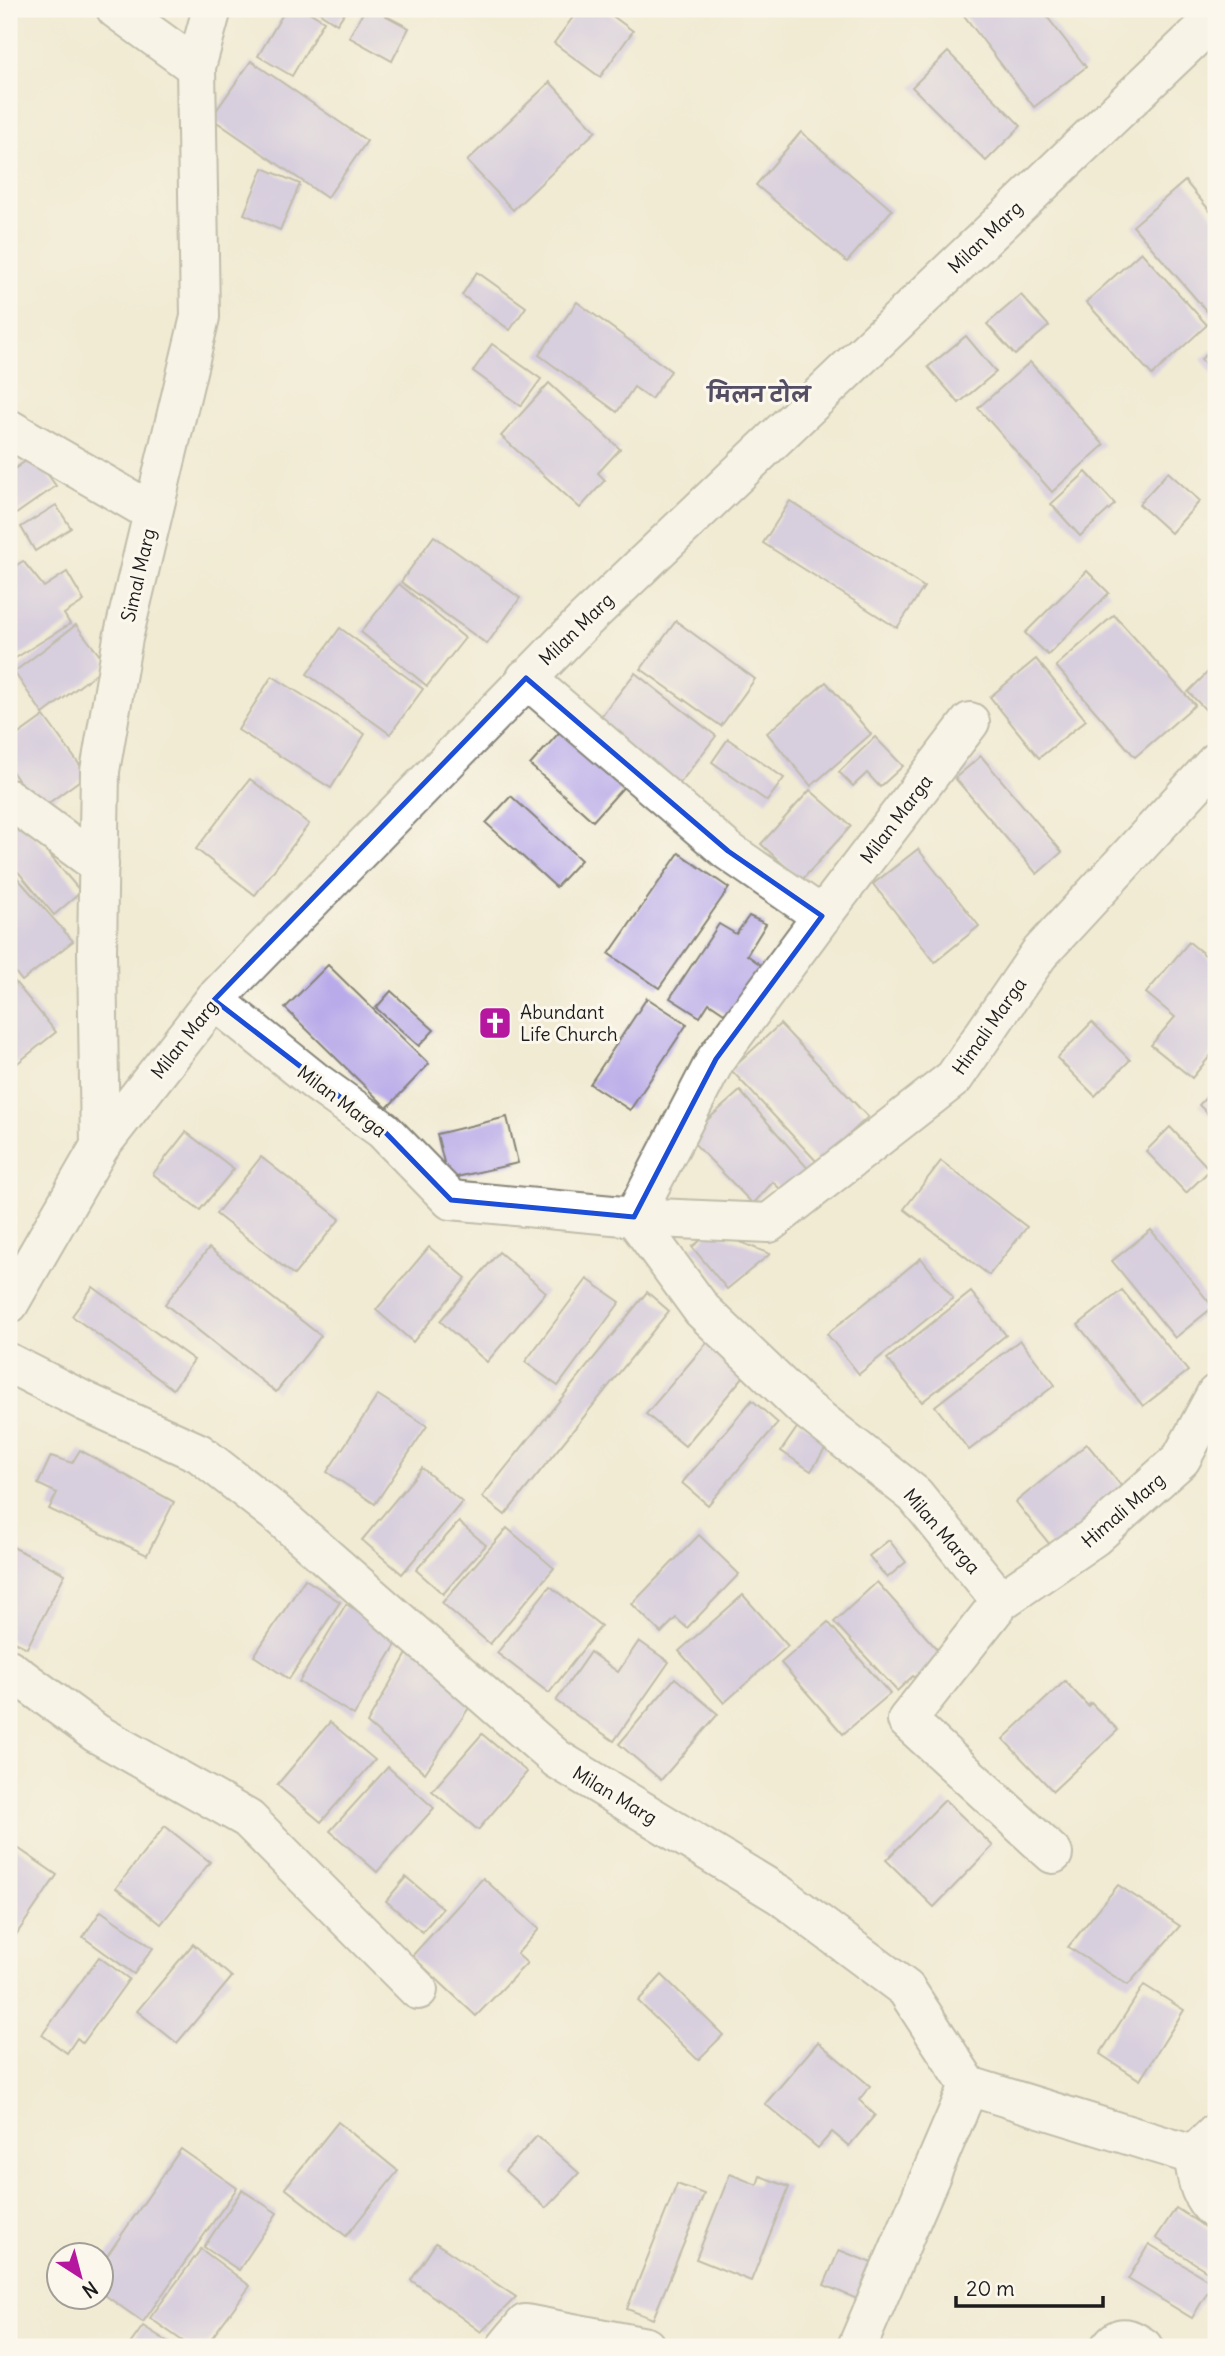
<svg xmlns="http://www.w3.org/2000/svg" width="1225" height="2356" viewBox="0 0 1225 2356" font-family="Delius,'Playpen Sans Deva',sans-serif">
<rect width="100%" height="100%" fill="#fbf7ec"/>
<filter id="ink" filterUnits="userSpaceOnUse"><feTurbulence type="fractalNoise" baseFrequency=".0143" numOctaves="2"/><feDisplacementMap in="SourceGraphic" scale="14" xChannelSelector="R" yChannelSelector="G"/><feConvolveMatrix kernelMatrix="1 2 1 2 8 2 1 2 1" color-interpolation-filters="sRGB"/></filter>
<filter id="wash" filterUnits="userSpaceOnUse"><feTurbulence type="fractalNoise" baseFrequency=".00686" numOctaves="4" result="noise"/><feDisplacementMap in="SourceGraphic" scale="28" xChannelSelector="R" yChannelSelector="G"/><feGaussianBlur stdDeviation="1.57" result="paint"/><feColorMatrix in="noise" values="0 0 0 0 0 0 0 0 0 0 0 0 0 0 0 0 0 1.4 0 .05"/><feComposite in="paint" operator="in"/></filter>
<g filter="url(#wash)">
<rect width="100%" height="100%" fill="#f1ebd4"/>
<g id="blocks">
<g fill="#b9abea">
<polygon points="286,9 304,9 324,21 292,76 258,56"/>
<polygon points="314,9 347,9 337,24"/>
<polygon points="365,9 373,9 409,28 392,61 349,37"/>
<polygon points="579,9 603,9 633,31 600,77 554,43"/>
<polygon points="959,9 1041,9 1086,67 1034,107"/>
<polygon points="948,52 1021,126 986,161 912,87"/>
<polygon points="251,61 367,141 327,198 211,118"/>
<polygon points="550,82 596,131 513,210 467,161"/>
<polygon points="801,132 892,210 847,262 756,185"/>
<polygon points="263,168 300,184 280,230 244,214"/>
<polygon points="1185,181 1216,218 1216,322 1133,226"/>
<polygon points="1141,252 1207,325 1152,375 1086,302"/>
<polygon points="477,272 526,307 510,330 462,295"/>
<polygon points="1021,295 1049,326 1015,355 987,324"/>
<polygon points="577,302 671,371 651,399 634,387 617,412 539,355"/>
<polygon points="966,336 996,372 959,403 928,367"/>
<polygon points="492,344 541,379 521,406 473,371"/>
<polygon points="1216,347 1216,378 1201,359"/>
<polygon points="1030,362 1104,445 1052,492 978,408"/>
<polygon points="549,383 620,449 598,473 605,480 580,508 501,436"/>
<polygon points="34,455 56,486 9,519 9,473"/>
<polygon points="1086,472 1115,504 1080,536 1051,504"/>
<polygon points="1168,472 1200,501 1171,533 1139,504"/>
<polygon points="790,501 924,587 897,628 763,543"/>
<polygon points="56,505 71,528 35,551 21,527"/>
<polygon points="434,536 520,598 487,644 401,582"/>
<polygon points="23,561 44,587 67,572 84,601 64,614 70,624 9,662 9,570"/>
<polygon points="1087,571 1109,593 1048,655 1025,633"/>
<polygon points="399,584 465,638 427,686 361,632"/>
<polygon points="1114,615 1195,705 1135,757 1056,666"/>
<polygon points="676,621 755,679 721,726 641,669"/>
<polygon points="76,625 107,665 43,714 14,672"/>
<polygon points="340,628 423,689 390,734 307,674"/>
<polygon points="1036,659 1086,720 1039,758 990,697"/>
<polygon points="1214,666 1216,668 1216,720 1188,692"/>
<polygon points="635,673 716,736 677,787 595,724"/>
<polygon points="272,676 365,734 331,788 238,730"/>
<polygon points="826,682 871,734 811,786 767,733"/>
<polygon points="44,716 87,775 39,810 9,767 9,741"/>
<polygon points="566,725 628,782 593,821 530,765"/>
<polygon points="875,737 903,766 880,787 867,773 853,786 839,772"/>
<polygon points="728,739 784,778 767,801 712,762"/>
<polygon points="981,756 1062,852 1037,874 955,778"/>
<polygon points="250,779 309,824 255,895 196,849"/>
<polygon points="810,790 851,826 801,881 761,844"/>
<polygon points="511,796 581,860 556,887 486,823"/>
<polygon points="15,814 81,892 54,915 9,861 9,819"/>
<polygon points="918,849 979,926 935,962 873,884"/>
<polygon points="679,853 729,888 659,988 609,954"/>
<polygon points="13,873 73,941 22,981 9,964 9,877"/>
<polygon points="749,916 766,924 747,955 765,968 727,1015 709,1003 700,1017 670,998 719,924 736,934"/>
<polygon points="1189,942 1216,964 1216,1049 1192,1078 1151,1045 1175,1017 1146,993"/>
<polygon points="328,965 429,1064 387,1108 285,1008"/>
<polygon points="10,976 56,1032 9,1070 9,977"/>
<polygon points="391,991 434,1030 419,1046 376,1008"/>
<polygon points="647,998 687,1024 630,1110 590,1084"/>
<polygon points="1092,1022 1130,1060 1095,1096 1057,1058"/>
<polygon points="780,1024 868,1117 818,1163 731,1070"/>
<polygon points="1216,1087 1216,1122 1199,1105"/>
<polygon points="740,1091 811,1172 787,1196 773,1182 753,1204 688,1137"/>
<polygon points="507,1117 518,1163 448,1179 437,1134"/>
<polygon points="1170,1127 1210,1170 1186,1193 1146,1151"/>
<polygon points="186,1132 234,1169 200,1210 153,1174"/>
<polygon points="261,1157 340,1219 294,1275 216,1214"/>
<polygon points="941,1161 1027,1227 989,1275 904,1209"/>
<polygon points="1151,1230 1213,1307 1175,1338 1112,1261"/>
<polygon points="713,1231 770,1254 727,1289 692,1247"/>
<polygon points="429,1247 466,1278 413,1342 376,1310"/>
<polygon points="209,1248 321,1336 276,1392 165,1304"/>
<polygon points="499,1252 546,1292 487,1362 440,1321"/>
<polygon points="921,1258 953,1298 859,1374 827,1334"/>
<polygon points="587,1279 620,1302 558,1386 525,1362"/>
<polygon points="93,1287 194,1360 173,1389 72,1316"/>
<polygon points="1122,1290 1188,1371 1143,1406 1078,1325"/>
<polygon points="647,1292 669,1311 505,1515 482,1497"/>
<polygon points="971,1292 1006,1335 922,1402 887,1359"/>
<polygon points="711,1338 749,1370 685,1446 646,1414"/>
<polygon points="1020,1340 1055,1385 969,1450 935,1406"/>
<polygon points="378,1395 427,1426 375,1504 327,1472"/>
<polygon points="752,1400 778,1423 708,1505 682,1483"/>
<polygon points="801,1422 830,1441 811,1471 781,1451"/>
<polygon points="1087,1444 1127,1493 1055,1551 1016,1502"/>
<polygon points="80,1450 174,1502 147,1555 49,1509 57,1493 38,1484 51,1456 72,1463"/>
<polygon points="422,1468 462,1502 402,1574 362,1540"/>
<polygon points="459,1522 486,1545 443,1594 416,1570"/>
<polygon points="507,1528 554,1568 490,1644 442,1603"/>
<polygon points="699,1535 739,1574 687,1628 676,1618 661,1633 632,1604"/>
<polygon points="889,1540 906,1562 887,1578 869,1556"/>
<polygon points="9,1545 65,1574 27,1648 9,1639"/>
<polygon points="305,1579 340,1602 289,1679 254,1656"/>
<polygon points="877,1582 944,1657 918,1681 913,1676 897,1691 834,1622"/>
<polygon points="550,1586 601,1626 549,1693 497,1653"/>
<polygon points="743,1595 788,1646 724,1703 679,1651"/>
<polygon points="346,1604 401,1636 354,1715 299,1682"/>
<polygon points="828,1622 890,1694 843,1734 781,1663"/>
<polygon points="416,1638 479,1693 425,1773 367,1723"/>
<polygon points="639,1641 669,1662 614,1741 556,1701 590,1652 618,1672"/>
<polygon points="675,1678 718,1714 661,1780 619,1744"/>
<polygon points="1065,1681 1088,1706 1091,1703 1118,1730 1053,1791 1003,1739"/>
<polygon points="330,1722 375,1760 321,1822 277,1785"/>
<polygon points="482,1734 527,1772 478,1830 432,1791"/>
<polygon points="388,1767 434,1808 377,1872 330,1831"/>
<polygon points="945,1800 993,1846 934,1907 886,1860"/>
<polygon points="165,1826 210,1862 161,1924 116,1888"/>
<polygon points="9,1842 57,1875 9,1945"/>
<polygon points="406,1877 443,1908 422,1932 386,1901"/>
<polygon points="483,1878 539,1929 517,1954 527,1963 476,2016 412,1956"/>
<polygon points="1118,1885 1180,1926 1128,1985 1068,1947"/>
<polygon points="101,1911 153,1948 134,1974 83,1937"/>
<polygon points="193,1944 232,1977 177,2043 137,2011"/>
<polygon points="99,1957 129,1979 83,2043 77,2038 67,2053 42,2035"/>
<polygon points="662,1975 723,2035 698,2060 638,2001"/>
<polygon points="1144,1985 1184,2010 1140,2080 1100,2054"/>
<polygon points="818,2042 870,2086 859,2100 875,2115 849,2146 832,2132 818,2148 765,2104"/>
<polygon points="338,2122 398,2171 346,2236 285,2188"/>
<polygon points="537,2136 579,2173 546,2208 505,2171"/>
<polygon points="181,2149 237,2188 143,2322 102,2293 102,2263"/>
<polygon points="730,2174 757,2185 760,2176 789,2187 751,2281 696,2259"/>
<polygon points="677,2184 704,2194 653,2319 627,2309"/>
<polygon points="242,2190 277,2213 239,2270 204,2247"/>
<polygon points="1176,2208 1216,2234 1216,2277 1156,2238"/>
<polygon points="436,2243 516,2297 481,2332 411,2280"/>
<polygon points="1149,2244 1213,2283 1192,2318 1128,2279"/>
<polygon points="201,2249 250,2286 205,2347 191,2347 150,2318"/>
<polygon points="839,2250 872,2263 857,2299 824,2285"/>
<polygon points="143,2326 176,2347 128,2347"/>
</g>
</g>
</g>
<g filter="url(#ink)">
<use href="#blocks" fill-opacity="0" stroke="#868478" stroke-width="2"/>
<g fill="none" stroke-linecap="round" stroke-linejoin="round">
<defs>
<g id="minor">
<polyline points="116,9 196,67"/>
<polyline points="9,429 152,512"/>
<polyline points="526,678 728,851 822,916 970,722"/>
<polyline points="9,799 99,865"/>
<polyline points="822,916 716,1059 634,1217 769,1223 954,1078 1039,954 1216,762"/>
<polyline points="214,1000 316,1082 383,1130 451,1200 634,1217 702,1310 802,1406 915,1495 1001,1601"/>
<polyline points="100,1146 97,951 100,771 123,638 200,317 196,67 212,9"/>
<polyline points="9,1363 86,1402 199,1453 277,1514 557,1759 780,1895 906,1989 969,2086 857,2347"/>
<polyline points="9,1669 96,1733 248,1819 418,1990"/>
<polyline points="1053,1854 907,1720 1001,1601 1094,1537 1181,1459 1216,1394"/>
<polyline points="969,2086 1193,2155"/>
<path d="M1193 2155C1197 2177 1198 2197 1216 2211"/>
<polyline points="1193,2155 1216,2133"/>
<polyline points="506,2347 525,2324 646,2347"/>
<path d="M1110 2347C1121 2332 1131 2339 1143 2347"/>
</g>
<polyline id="major" points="9,1304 100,1146 214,1000 585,620 1216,17"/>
</defs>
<use href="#minor" stroke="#868478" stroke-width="42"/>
<use href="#major" stroke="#868478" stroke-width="42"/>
<use href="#minor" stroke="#fff" stroke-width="38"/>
<use href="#major" stroke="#fff" stroke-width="38"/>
</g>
</g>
<path d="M0 0H1225V2356H0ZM526 678 728 851 822 916 716 1059 634 1217 451 1200 383 1130 214 1000Z" fill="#f1ebd4" fill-opacity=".55" fill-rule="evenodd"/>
<path fill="none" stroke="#1d4ed8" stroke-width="5" stroke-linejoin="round" d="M526 678 728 851 822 916 716 1059 634 1217 451 1200 383 1130 214 1000Z"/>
<defs>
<symbol id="church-square" viewBox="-11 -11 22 22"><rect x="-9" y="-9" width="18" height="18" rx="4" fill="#b5179e" stroke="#fbf7ec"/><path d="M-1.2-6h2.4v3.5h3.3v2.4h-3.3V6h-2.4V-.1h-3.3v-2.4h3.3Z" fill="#fff"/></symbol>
</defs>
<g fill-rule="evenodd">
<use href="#church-square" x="476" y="1004" width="38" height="38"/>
</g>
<g text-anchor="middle" stroke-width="6" stroke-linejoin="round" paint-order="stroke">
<g font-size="19" fill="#1c1c1c" stroke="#fbf7ec">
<text transform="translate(985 237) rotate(-44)" y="7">Milan Marg</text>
<text transform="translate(138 575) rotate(-77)" y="7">Simal Marg</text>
<text transform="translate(576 629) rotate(-44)" y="7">Milan Marg</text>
<text transform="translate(896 819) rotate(-53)" y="7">Milan Marga</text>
<text transform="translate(989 1026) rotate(-55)" y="7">Himali Marga</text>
<text transform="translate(184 1039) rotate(-52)" y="7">Milan Marg</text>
<text transform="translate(342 1101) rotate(37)" y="7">Milan Marga</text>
<text transform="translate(1123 1510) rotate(-41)" y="7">Himali Marg</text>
<text transform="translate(942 1531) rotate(49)" y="7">Milan Marga</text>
<text transform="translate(615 1795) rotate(31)" y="7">Milan Marg</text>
</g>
<g font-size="19" fill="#1c1c1c" stroke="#fbf7ec" text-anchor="start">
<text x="520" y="1019">Abundant<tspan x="520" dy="22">Life Church</tspan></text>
</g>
<g font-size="21" font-weight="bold" fill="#534e64" stroke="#fbf7ec">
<text x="759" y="402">मिलन टोल</text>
</g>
</g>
<rect width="1225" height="2356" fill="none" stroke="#fbf7ec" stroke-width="35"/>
<g transform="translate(80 2276) rotate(144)"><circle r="33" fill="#fbf7ec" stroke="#a29f99" stroke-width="2"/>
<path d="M0-5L12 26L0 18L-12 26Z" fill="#b5179e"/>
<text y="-10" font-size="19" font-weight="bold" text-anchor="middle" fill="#1c1c1c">N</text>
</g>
<path d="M956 2296v10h147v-10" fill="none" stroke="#1c1c1c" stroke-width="3.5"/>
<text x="966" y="2296" font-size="21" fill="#1c1c1c" stroke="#fbf7ec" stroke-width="5" paint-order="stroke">20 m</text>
</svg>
